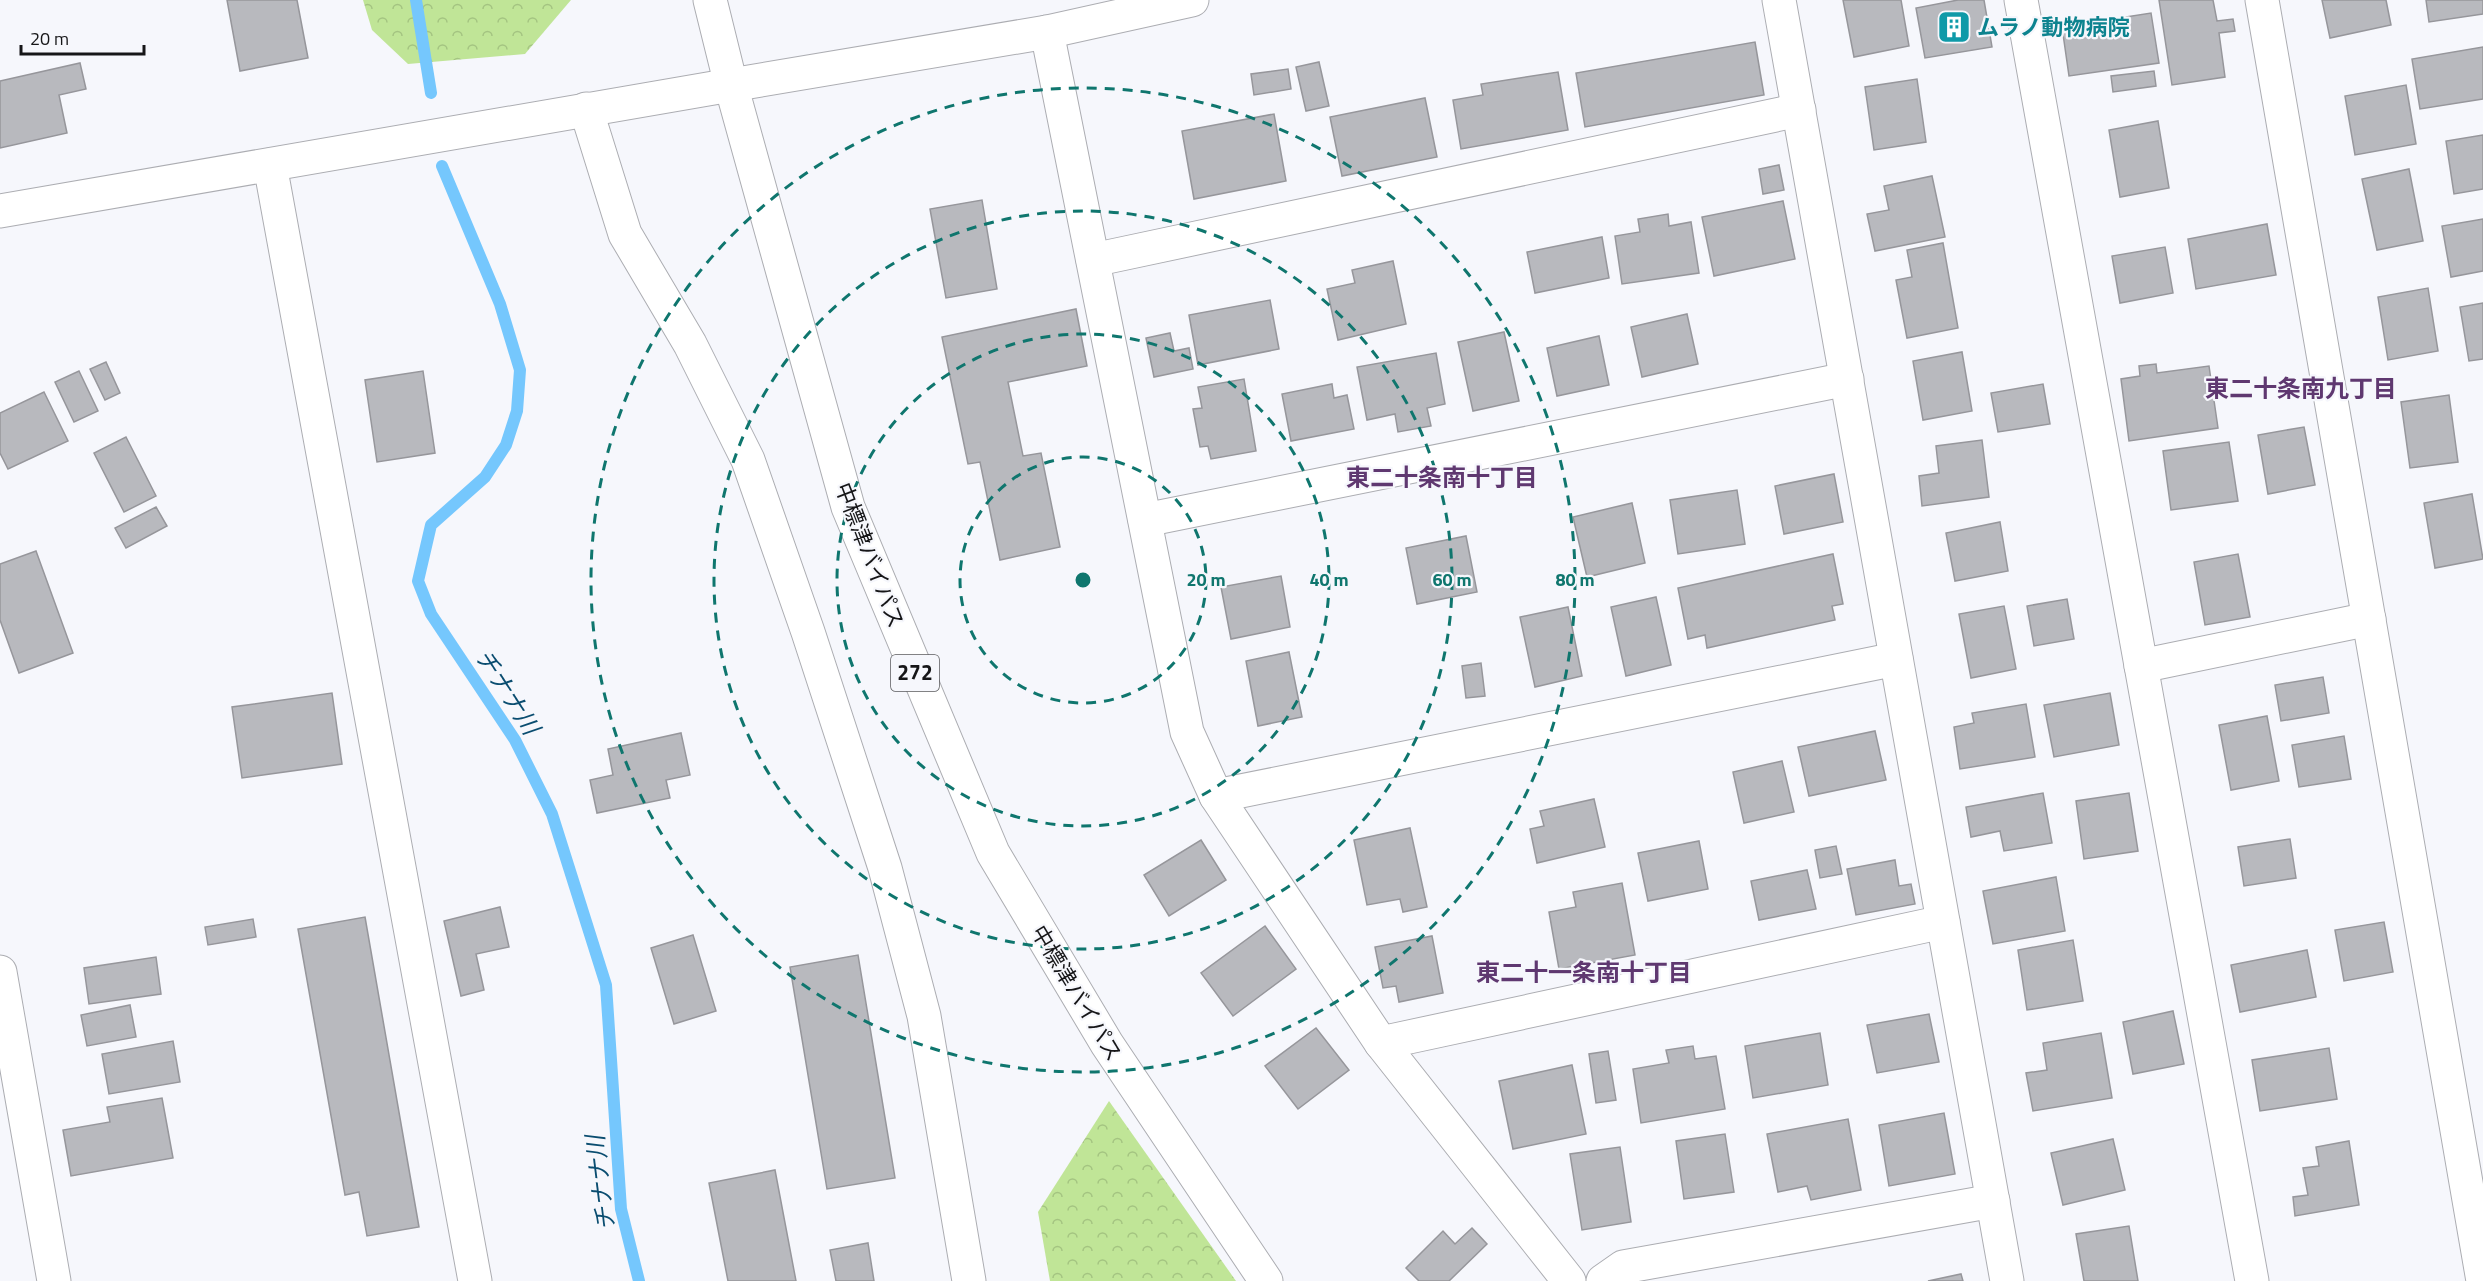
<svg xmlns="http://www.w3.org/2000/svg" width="2483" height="1281" viewBox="0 0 2483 1281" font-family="'Titillium Web','Noto Sans JP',sans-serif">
<defs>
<pattern id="forest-crowns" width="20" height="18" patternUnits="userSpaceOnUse" patternTransform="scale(1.5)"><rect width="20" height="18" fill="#c0e597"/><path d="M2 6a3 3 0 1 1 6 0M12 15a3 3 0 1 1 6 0" fill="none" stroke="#a4c481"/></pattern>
</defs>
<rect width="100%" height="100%" fill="#f6f7fc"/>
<g fill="url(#forest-crowns)">
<polygon points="363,0 571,0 525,54 408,64 372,30"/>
<polygon points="1109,1101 1236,1281 1050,1281 1038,1212"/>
</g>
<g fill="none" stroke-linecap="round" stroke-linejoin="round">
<g stroke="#75c7fd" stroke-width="12">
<polyline points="416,0 431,93"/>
<polyline points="442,166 500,304 520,370 517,411 506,445 485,477 431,525 418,581 431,614 515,740 552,814 606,985 621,1209 639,1281"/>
</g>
</g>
<g fill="#b8b9be" stroke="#96969b" stroke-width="1.5">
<polygon points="227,0 297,0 308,58 240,71"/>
<polygon points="1843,0 1901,0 1909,46 1854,57"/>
<polygon points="1958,0 1984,0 1992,47 1925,58 1916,8"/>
<polygon points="2159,0 2213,0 2217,21 2233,19 2235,31 2219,33 2225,77 2172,85"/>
<polygon points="2322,0 2386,0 2391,25 2330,38"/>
<polygon points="2426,0 2483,0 2483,14 2429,22"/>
<polygon points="2151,13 2159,63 2069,76 2062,27"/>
<polygon points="1755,42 1764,95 1585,127 1576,73"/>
<polygon points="2483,47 2483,99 2420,109 2412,59"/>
<polygon points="1319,62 1329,106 1306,111 1296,67"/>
<polygon points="80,63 86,89 59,95 67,133 0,148 0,81"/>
<polygon points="1288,69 1291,89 1254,95 1251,74"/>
<polygon points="2154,71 2156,86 2113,92 2111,76"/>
<polygon points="1558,72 1568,130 1461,149 1453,100 1483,95 1481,84"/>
<polygon points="1917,79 1926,142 1874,150 1865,87"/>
<polygon points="2406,85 2416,144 2355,155 2345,96"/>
<polygon points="1425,98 1437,157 1342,176 1330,117"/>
<polygon points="1274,114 1286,181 1194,199 1182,131"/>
<polygon points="2158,121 2169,188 2120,197 2109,130"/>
<polygon points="2483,135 2483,189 2454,194 2446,141"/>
<polygon points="1779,165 1784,190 1763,194 1759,169"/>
<polygon points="2409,169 2423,241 2377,250 2362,179"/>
<polygon points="1932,176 1945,237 1875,251 1867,214 1889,210 1884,186"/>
<polygon points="982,200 997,289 946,298 930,209"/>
<polygon points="1783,201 1795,259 1714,276 1702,217"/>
<polygon points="1668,214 1669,226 1691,222 1699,273 1622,284 1615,236 1640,232 1638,219"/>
<polygon points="2483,219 2483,271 2451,277 2442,226"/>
<polygon points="2267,224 2276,275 2196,289 2188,239"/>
<polygon points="1602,237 1609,278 1535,293 1527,252"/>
<polygon points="1943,243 1958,328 1907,338 1896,280 1912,277 1907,250"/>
<polygon points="2165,247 2173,293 2120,303 2112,256"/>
<polygon points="1393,261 1406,324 1338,340 1327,289 1355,283 1352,270"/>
<polygon points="2428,288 2438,351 2388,360 2378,297"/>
<polygon points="1270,300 1279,349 1198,365 1189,315"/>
<polygon points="2483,303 2483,359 2469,361 2460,307"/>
<polygon points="1076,309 1087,366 1008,382 1023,456 1041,453 1060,547 1000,560 980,462 968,464 942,337"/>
<polygon points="1687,314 1698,364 1642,377 1631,327"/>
<polygon points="1504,332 1519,401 1473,411 1458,342"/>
<polygon points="1170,333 1174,351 1189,348 1193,369 1154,377 1146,338"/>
<polygon points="1599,336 1609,385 1557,396 1547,348"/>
<polygon points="1962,352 1972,411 1923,420 1913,361"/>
<polygon points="1436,353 1445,404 1427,408 1431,426 1398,432 1395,414 1367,420 1357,367"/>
<polygon points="106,362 120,393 105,400 90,369"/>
<polygon points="2156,364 2157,373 2209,366 2218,428 2129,441 2121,379 2140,376 2139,366"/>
<polygon points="79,371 98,411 74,422 55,382"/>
<polygon points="423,371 435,453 377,462 365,380"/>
<polygon points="1244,379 1256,451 1211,459 1208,446 1200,447 1193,409 1202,408 1198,387"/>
<polygon points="1332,384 1334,398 1347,395 1354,429 1291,441 1282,394"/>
<polygon points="2043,384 2050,424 1998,432 1991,393"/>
<polygon points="44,392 68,441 8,469 0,453 0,413"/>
<polygon points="2449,395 2458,462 2410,468 2401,402"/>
<polygon points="2304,427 2315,485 2268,494 2258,435"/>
<polygon points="126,437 156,496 124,512 94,453"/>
<polygon points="1982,440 1989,497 1922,506 1919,476 1939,473 1936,446"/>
<polygon points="2229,442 2238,501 2171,510 2163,451"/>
<polygon points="1834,474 1843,522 1784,534 1775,486"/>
<polygon points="1737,490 1745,544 1678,554 1670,500"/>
<polygon points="2472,494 2483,559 2435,568 2424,503"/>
<polygon points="1632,503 1645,563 1587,577 1573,517"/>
<polygon points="156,507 167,526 126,548 115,528"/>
<polygon points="2000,522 2008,571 1955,581 1946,533"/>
<polygon points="1466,536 1477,592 1417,604 1406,548"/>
<polygon points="36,551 73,653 19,673 0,620 0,564"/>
<polygon points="1833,554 1843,604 1832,606 1835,620 1707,648 1705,635 1688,639 1678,588"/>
<polygon points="2238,554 2250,617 2205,625 2194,562"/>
<polygon points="1281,576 1290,627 1231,639 1221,587"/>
<polygon points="1656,597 1671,665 1626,676 1611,607"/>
<polygon points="2067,599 2074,639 2034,646 2027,606"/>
<polygon points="2004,606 2016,669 1971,678 1959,614"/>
<polygon points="1568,607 1582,676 1535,687 1520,617"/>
<polygon points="1289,652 1302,717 1258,726 1246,661"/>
<polygon points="1481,663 1485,696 1466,698 1462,666"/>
<polygon points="2323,677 2329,713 2281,721 2275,685"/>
<polygon points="332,693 342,764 242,778 232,707"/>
<polygon points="2110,693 2119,745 2054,757 2044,705"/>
<polygon points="2026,704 2035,757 1960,769 1954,727 1974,723 1972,713"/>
<polygon points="2267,716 2279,781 2231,790 2219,725"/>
<polygon points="1875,731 1886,780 1809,796 1798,747"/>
<polygon points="681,733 690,775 666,780 670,798 597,813 590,780 613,775 608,749"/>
<polygon points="2344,736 2351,779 2299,787 2292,745"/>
<polygon points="1782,761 1794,812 1744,823 1733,772"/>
<polygon points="2043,793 2052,843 2004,851 2000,831 1971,837 1966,807"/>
<polygon points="2129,793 2138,851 2084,859 2076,801"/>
<polygon points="1594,799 1605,847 1537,863 1530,829 1544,826 1540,811"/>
<polygon points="1410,828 1427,907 1403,912 1400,899 1367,905 1354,840"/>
<polygon points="2290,839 2296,878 2244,886 2238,847"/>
<polygon points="1201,840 1226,880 1169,916 1144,875"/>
<polygon points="1699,841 1708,889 1648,901 1638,853"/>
<polygon points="1836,846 1842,874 1820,878 1815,850"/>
<polygon points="1895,860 1899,886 1911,884 1915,904 1856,915 1847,869"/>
<polygon points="1807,870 1816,909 1759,920 1751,881"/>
<polygon points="2056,877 2065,931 1993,944 1983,891"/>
<polygon points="1622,883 1635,955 1559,969 1549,912 1576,907 1573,892"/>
<polygon points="500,907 509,947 476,954 484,990 461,996 444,921"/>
<polygon points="365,917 419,1227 367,1236 359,1192 345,1195 298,929"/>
<polygon points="253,919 256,937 208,945 205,927"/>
<polygon points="2384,922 2393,972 2344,981 2335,930"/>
<polygon points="1265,926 1296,969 1233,1016 1201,973"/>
<polygon points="693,935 716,1011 674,1024 651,948"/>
<polygon points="1432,936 1443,993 1399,1002 1396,986 1383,988 1375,947"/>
<polygon points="2073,940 2083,1001 2027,1010 2018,950"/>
<polygon points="2307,950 2316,997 2240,1012 2231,965"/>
<polygon points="858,955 895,1178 827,1189 790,967"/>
<polygon points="156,957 161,994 89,1004 84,968"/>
<polygon points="130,1005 136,1037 87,1046 81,1015"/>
<polygon points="2173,1011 2184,1064 2133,1074 2123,1022"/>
<polygon points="1929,1014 1939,1062 1877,1073 1867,1025"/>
<polygon points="1316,1028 1349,1070 1298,1109 1265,1066"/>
<polygon points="1820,1033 1828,1085 1753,1098 1745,1046"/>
<polygon points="2101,1033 2112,1098 2033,1111 2026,1073 2047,1070 2043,1043"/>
<polygon points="173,1041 180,1082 109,1094 102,1054"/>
<polygon points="1693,1046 1695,1059 1716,1056 1725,1109 1641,1123 1633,1069 1669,1063 1666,1050"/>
<polygon points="2329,1048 2337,1099 2260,1111 2252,1060"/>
<polygon points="1608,1051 1616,1100 1596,1103 1589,1054"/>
<polygon points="1572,1065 1586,1134 1513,1149 1499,1081"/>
<polygon points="162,1098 173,1158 71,1176 63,1130 110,1122 107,1107"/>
<polygon points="1944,1113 1955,1174 1889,1186 1879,1125"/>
<polygon points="1848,1119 1861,1190 1811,1200 1807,1186 1778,1192 1767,1134"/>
<polygon points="1725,1134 1734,1192 1684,1199 1676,1141"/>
<polygon points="2113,1139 2125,1190 2063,1205 2051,1153"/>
<polygon points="2349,1141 2359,1205 2295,1216 2293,1197 2308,1195 2303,1168 2319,1166 2316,1147"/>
<polygon points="1620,1147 1631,1222 1582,1230 1570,1154"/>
<polygon points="775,1170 796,1281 728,1281 709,1183"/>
<polygon points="2129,1226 2138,1281 2084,1281 2076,1234"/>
<polygon points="1472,1228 1487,1244 1449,1281 1419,1281 1406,1268 1443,1231 1455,1244"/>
<polygon points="868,1243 874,1281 836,1281 830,1250"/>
<polygon points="1961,1274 1963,1281 1928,1281"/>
</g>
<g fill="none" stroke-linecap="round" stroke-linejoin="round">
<defs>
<g id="street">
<polyline points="1779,0 2007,1281"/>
<polyline points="2021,0 2252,1281"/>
<polyline points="2262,0 2483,1281"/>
<polyline points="1047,32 1187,732 1216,796 1381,1043 1569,1281"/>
<polyline points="270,165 475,1281"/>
<polyline points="0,211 731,85"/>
<polyline points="1093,260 1799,110"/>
<polyline points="1145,520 1847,379"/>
<polyline points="2141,666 2369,619"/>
<polyline points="1216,796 1896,659"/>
<polyline points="0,972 54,1281"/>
<polyline points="1381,1043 1943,922"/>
<polyline points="1603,1281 1623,1267 1993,1201"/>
</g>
<g id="secondary">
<polyline points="731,85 1047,32 1192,0"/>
<polyline points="586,109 625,234 690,344 748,460 808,632 885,868 924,1016 969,1281"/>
</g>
<polyline id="highway" points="710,0 731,85 848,507 993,853 1107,1044 1266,1281"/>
</defs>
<use href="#street" stroke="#acadb2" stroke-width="35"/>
<use href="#secondary" stroke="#acadb2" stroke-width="35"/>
<use href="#highway" stroke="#acadb2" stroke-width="35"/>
<use href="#street" stroke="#fff" stroke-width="33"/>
<use href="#secondary" stroke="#fff" stroke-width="33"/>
<use href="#highway" stroke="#fff" stroke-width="33"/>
</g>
<g fill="none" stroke="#0f766e" stroke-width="3" stroke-dasharray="10 8">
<circle cx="1083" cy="580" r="123"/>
<circle cx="1083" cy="580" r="246"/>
<circle cx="1083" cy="580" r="369"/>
<circle cx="1083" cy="580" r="492"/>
</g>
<defs>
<symbol id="building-square" viewBox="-11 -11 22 22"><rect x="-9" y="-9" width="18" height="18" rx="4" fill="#0f9aa8" stroke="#f6f7fc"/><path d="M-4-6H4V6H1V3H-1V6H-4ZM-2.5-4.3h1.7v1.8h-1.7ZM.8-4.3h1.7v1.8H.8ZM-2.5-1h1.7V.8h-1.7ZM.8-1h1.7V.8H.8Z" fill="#fff"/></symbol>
</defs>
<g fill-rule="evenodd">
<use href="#building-square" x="1935" y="8" width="38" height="38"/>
</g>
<g text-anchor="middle" stroke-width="4.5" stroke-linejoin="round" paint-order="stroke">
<rect fill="#f6f7fc" stroke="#595a5c" stroke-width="1.5" x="891" y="655" width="48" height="36" rx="4.5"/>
<g font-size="21" font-weight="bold" fill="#161618">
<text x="915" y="680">272</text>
</g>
<g font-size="22" font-weight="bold" fill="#0d838f" stroke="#f6f7fc" text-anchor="start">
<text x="1977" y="35">ムラノ動物病院</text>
</g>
<g font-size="22" fill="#161618" stroke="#f6f7fc">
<text transform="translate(870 555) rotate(69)" y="8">中標津バイパス</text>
<text transform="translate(1077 993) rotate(59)" y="8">中標津バイパス</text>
</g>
<g font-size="24" font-weight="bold" fill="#5f3870" stroke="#f6f7fc">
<text x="2301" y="397">東二十条南九丁目</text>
<text x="1442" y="486">東二十条南十丁目</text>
<text x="1584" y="981">東二十一条南十丁目</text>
</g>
<g font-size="24" font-style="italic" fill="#0a4d70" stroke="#f6f7fc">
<text transform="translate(507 692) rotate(57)" y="8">チナナ川</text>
<text transform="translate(601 1183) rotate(-97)" y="8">チナナ川</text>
</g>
</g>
<circle cx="1083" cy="580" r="9" fill="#0f766e" stroke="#f6f7fc" stroke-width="3"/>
<g font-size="18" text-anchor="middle" font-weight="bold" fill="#0f766e" stroke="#f6f7fc" stroke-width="4.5" stroke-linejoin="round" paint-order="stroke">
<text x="1206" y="586">20 m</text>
<text x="1329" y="586">40 m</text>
<text x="1452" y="586">60 m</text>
<text x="1575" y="586">80 m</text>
</g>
<path d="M21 45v9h123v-9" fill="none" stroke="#161618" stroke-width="3"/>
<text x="30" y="45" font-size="18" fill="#161618" stroke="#f6f7fc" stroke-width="4.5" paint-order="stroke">20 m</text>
</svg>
